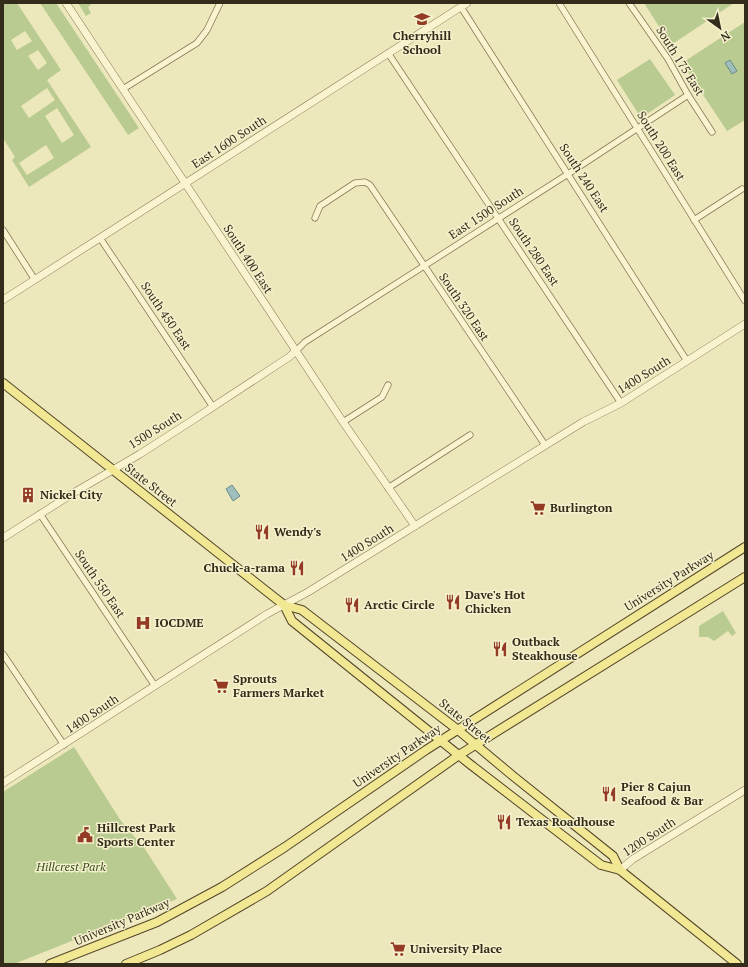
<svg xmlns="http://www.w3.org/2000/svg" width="748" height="967" viewBox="0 0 748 967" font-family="'PT Serif',serif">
<rect width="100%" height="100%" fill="#ede8bc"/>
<g fill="#b9cb91" fill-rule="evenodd">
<path d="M3 3H17L61 70 47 80 91 147 29 187 12 160 15 157 3 138V118L4 117 3 115ZM25 31 32 41 17 50 11 40ZM38 50 47 63 38 70 28 56ZM47 88 55 100 29 118 21 106ZM57 108 74 135 62 143 45 116ZM46 145 54 158 27 175 19 163Z"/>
<polygon points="40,3 56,3 139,128 128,135"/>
<polygon points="78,3 93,3 88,7 91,13 86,16"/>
<polygon points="644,3 734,3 671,45"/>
<polygon points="745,22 745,120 727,131 682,63"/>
<polygon points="650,59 675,95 641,118 617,80"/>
<polygon points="723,611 736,633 732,636 728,631 714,641 708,637 699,637 699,626"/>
<polygon points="74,747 121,821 145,849 177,899 14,964 3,964 3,792"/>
</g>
<g fill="#a0bebb" stroke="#688c8a">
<polygon points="730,60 737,71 732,74 725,63"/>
<polygon points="232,485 240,496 233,501 226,489"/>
</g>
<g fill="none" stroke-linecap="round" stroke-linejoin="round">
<defs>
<g id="minor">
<polyline points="559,3 745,301"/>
<polyline points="629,3 668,59 688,95 712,132"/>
<polyline points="461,7 687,361"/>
<polyline points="388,53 621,403"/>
<polyline points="123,89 197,43 207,30 220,3"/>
<polyline points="315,218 320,206 355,183 365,182 370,185 545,445"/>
<polyline points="694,220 742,189"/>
<polyline points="3,230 35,280"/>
<polyline points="100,238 213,407"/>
<polyline points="296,351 305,342 568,174 688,95"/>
<polyline points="343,422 382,397 388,385"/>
<polyline points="388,488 470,435"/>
<polyline points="40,514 155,686"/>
<polyline points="3,654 64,745"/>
</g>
<g id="tertiary">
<polyline points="66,3 343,422 415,526"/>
<polyline points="3,300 467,3"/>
<polyline points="3,538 75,492 140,454 193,420 289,357 296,351"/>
<polyline points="3,783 267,614 308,592 583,422 621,403 745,324"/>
<polyline points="620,870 633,859 745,790"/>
</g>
<g id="primary">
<polyline points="3,383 284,605 302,610 458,730 513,776 613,856 620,870"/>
<polyline points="284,605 292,621 471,765 601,865 620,870 737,964"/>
<polyline points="50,964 157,922 222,887 285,847 426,750 745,547"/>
<polyline points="126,964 160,950 191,935 267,891 459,755 745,577"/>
</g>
</defs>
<use href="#minor" stroke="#857856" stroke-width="7"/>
<use href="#tertiary" stroke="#857856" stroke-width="8"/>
<use href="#primary" stroke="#52452b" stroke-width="10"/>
<use href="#minor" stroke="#f9f4cf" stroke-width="5.5"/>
<use href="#tertiary" stroke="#f9f4cf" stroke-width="7"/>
<use href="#primary" stroke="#f2e792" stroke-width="8"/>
</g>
<defs>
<symbol id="school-bare" viewBox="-9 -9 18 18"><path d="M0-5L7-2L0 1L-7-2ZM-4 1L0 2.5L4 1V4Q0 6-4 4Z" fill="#943b26" stroke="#f5f1cc" stroke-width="2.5" paint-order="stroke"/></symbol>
<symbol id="building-bare" viewBox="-9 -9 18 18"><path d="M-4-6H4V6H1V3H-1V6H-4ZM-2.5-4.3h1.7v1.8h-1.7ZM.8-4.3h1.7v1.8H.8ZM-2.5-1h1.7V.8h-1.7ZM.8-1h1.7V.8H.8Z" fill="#943b26" stroke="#f5f1cc" stroke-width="2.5" paint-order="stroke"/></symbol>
<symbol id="supermarket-bare" viewBox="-9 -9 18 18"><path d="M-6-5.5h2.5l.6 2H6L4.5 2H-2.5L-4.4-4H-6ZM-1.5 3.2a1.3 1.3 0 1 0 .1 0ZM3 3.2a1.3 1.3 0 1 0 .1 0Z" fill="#943b26" stroke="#f5f1cc" stroke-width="2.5" paint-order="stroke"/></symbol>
<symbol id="restaurant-bare" viewBox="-9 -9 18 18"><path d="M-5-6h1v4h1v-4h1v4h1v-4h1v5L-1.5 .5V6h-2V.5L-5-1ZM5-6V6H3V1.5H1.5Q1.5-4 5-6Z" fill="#943b26" stroke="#f5f1cc" stroke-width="2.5" paint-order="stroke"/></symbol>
<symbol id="hospital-bare" viewBox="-9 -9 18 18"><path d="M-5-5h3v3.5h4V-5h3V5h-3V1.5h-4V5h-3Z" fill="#943b26" stroke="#f5f1cc" stroke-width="2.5" paint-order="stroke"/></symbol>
<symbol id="civic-bare" viewBox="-9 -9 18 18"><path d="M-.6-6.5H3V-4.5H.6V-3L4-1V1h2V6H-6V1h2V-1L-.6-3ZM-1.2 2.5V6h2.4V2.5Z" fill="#943b26" stroke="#f5f1cc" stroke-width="2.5" paint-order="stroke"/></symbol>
</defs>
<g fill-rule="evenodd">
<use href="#school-bare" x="411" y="8" width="22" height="22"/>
<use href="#building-bare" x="17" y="484" width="22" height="22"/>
<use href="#supermarket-bare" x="527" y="497" width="22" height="22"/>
<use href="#restaurant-bare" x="251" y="521" width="22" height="22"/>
<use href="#restaurant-bare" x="286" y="557" width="22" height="22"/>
<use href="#restaurant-bare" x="442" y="591" width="22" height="22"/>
<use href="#restaurant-bare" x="341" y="594" width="22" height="22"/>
<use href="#hospital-bare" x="132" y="612" width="22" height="22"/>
<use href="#restaurant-bare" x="489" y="638" width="22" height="22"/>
<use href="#supermarket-bare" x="210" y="675" width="22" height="22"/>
<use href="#restaurant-bare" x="598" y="783" width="22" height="22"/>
<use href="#restaurant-bare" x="493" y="811" width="22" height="22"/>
<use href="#civic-bare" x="74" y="824" width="22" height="22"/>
<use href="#supermarket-bare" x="387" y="938" width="22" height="22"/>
</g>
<g text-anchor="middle" stroke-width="3" stroke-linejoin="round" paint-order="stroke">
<g font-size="12" font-weight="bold" fill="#342c1b" stroke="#f5f1cc" text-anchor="start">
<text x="422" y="40" text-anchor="middle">Cherryhill<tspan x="422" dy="14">School</tspan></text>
<text x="40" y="499">Nickel City</text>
<text x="550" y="512">Burlington</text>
<text x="274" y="536">Wendy's</text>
<text x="285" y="572" text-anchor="end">Chuck-a-rama</text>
<text x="465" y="599">Dave's Hot<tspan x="465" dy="14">Chicken</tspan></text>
<text x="364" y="609">Arctic Circle</text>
<text x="155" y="627">IOCDME</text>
<text x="512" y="646">Outback<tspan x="512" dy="14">Steakhouse</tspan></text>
<text x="233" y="683">Sprouts<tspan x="233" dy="14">Farmers Market</tspan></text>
<text x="621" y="791">Pier 8 Cajun<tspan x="621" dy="14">Seafood &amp; Bar</tspan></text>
<text x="516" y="826">Texas Roadhouse</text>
<text x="97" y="832">Hillcrest Park<tspan x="97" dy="14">Sports Center</tspan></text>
<text x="410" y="953">University Place</text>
</g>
<g font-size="12" fill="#342c1b" stroke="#f5f1cc">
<text transform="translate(680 61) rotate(58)" y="4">South 175 East</text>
<text transform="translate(229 142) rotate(-33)" y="4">East 1600 South</text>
<text transform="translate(661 146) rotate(58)" y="4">South 200 East</text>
<text transform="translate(584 178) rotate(57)" y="4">South 240 East</text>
<text transform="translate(486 213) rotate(-33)" y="4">East 1500 South</text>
<text transform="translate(534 252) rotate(56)" y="4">South 280 East</text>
<text transform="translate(248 259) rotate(57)" y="4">South 400 East</text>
<text transform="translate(464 307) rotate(56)" y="4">South 320 East</text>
<text transform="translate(166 316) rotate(56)" y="4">South 450 East</text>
<text transform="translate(644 375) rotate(-32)" y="4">1400 South</text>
<text transform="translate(155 430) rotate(-32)" y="4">1500 South</text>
<text transform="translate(151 485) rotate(38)" y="4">State Street</text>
<text transform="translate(367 543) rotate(-32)" y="4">1400 South</text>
<text transform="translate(669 581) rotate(-32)" y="4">University Parkway</text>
<text transform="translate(100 584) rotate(56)" y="4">South 550 East</text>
<text transform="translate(92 714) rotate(-33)" y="4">1400 South</text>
<text transform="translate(465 721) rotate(39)" y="4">State Street</text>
<text transform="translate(397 756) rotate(-34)" y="4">University Parkway</text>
<text transform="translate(649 837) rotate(-33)" y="4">1200 South</text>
<text transform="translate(122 922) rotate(-23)" y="4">University Parkway</text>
</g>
<g font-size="12" font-style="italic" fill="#3b5021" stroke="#f5f1cc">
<text x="71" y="871">Hillcrest Park</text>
</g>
</g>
<rect width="748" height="967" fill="none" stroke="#342c1b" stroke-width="8"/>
<g transform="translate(720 28) rotate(147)" stroke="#f5f1cc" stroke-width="3" paint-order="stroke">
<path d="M0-3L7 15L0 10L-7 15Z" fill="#342c1b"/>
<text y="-6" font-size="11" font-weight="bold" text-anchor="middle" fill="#342c1b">N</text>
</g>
</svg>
